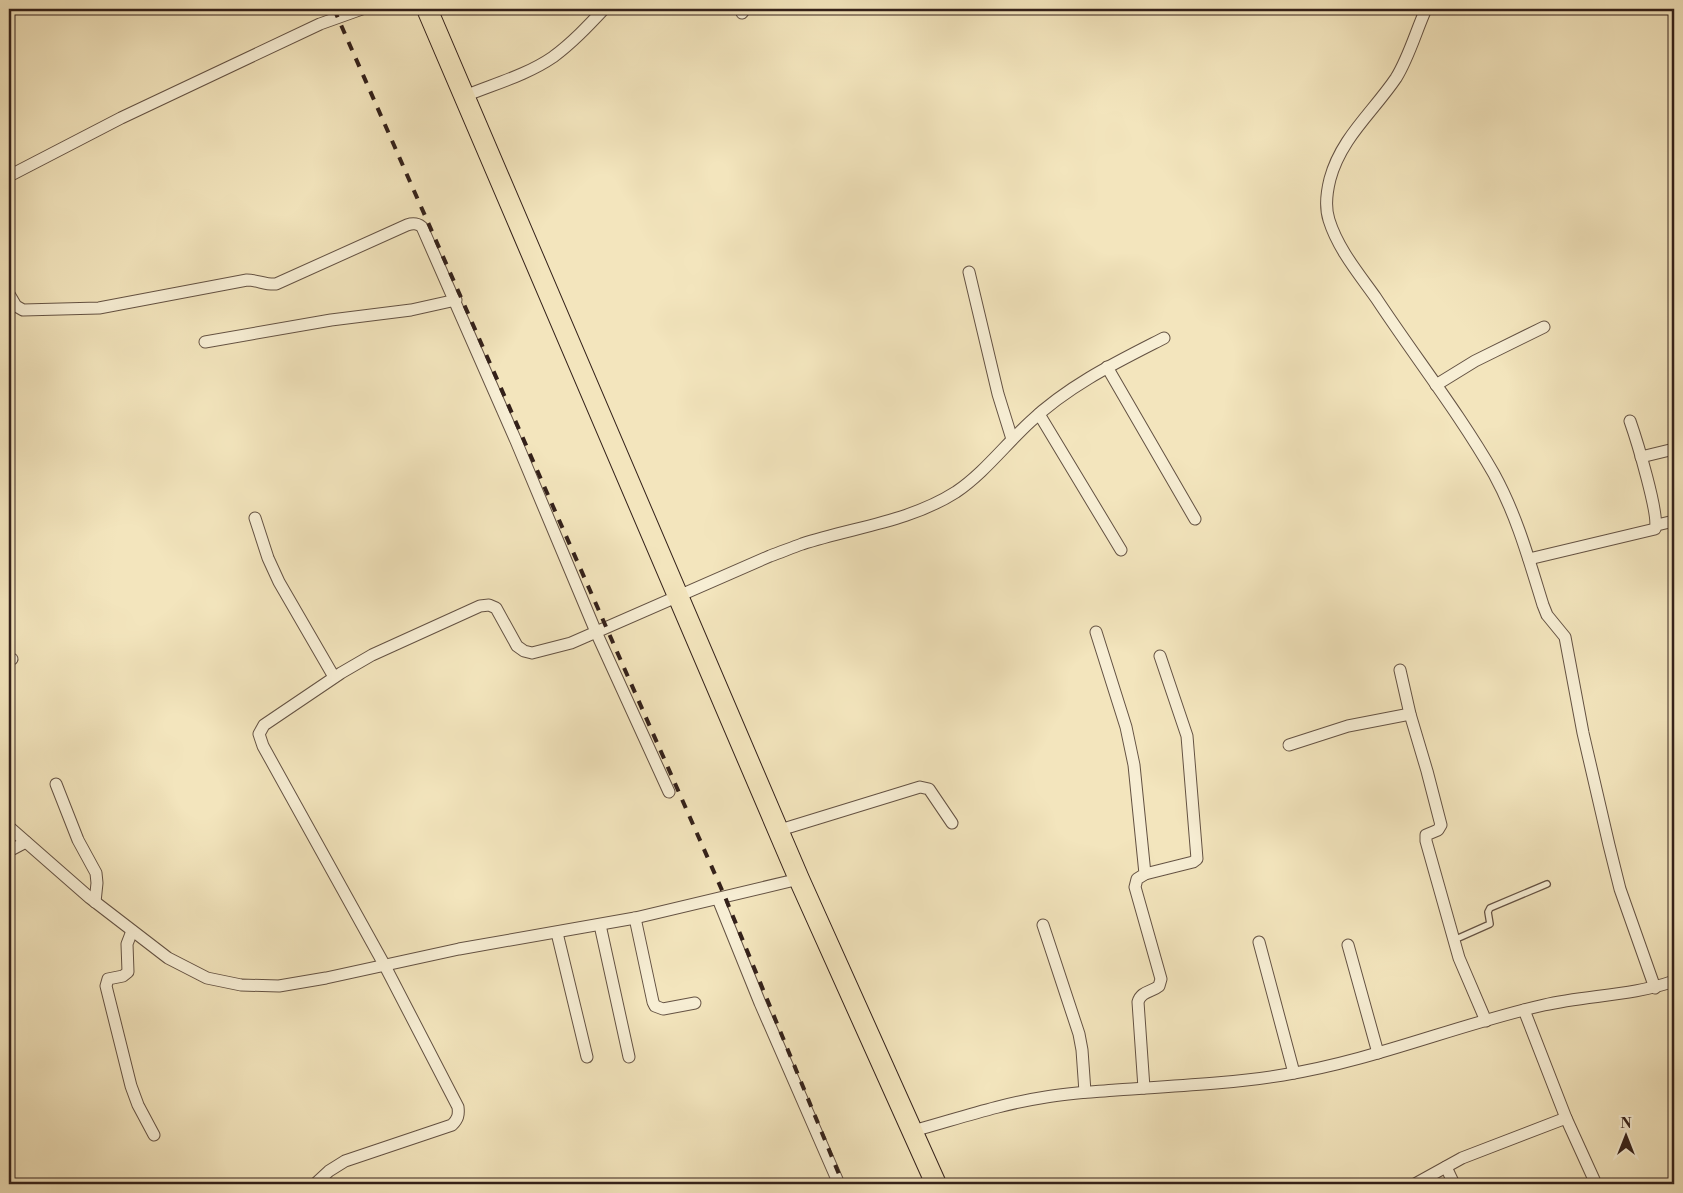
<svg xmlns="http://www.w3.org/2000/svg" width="1683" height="1193" viewBox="0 0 1683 1193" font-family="'Libre Bodoni',serif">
<rect width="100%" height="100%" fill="#f3e5bd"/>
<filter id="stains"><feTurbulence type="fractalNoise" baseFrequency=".004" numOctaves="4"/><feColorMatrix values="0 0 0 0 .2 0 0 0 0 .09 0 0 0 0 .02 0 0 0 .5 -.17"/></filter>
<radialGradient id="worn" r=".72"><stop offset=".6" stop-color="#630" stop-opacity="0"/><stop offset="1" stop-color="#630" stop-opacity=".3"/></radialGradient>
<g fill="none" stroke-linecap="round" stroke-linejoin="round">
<defs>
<polyline id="service" points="1454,940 1490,924 1488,912 1490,908 1547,884"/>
<g id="minor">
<path d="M1426 9C1416 31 1409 57 1396 78 1373 112 1341 138 1330 179 1327 191 1325 208 1329 220 1338 249 1359 274 1376 298 1415 357 1459 413 1494 474 1517 516 1529 560 1543 605L1547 615 1565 637 1583 733 1609 845 1620 889 1655 988"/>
<polyline points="742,13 745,9"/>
<path d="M465 96C494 84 527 75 553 57 572 43 588 26 604 9"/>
<polyline points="9,176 121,118 320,24 362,9"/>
<polyline points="969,272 998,394 1012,439"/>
<path d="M9 294 16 306 23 310 99 308 247 280C257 280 266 285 276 284L407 225C413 223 417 223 422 227L516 441 596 632 669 792"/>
<polyline points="205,342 331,320 411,310 456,300"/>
<polyline points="1107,367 1195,519"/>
<polyline points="1436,385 1475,361 1544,327"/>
<polyline points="1039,414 1121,550"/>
<polyline points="1641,457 1674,449"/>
<polyline points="255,518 268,558 279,582 334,677"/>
<polyline points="1657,525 1674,521"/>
<path d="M1529 559 1655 529C1660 516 1636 438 1630 421"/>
<path d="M1096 632 1126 727 1134 765 1145 874 1137 879 1135 887 1161 979 1159 986C1152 992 1141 991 1138 1002L1144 1088"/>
<polyline points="9,660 12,659"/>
<polyline points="1400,670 1410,714 1427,771 1441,825 1438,830 1426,835 1426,841 1459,958 1486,1021"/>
<polyline points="1289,745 1348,726 1410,714"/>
<polyline points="56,784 78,840 96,873 97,883 95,902"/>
<polyline points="9,827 90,898 168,958 207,978 241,985 279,986 326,978 459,949 635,918 799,879"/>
<polyline points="780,830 920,787 929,789 952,823"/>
<polyline points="9,851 26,842"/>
<polyline points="1145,874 1193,862 1197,859 1187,736 1160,656"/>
<polyline points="718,899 760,1003 839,1184"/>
<polyline points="635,918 653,1002 655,1006 663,1009 695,1003"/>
<polyline points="600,925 629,1057"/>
<polyline points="1043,925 1079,1034 1082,1050 1085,1092"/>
<polyline points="132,931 127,944 128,972 123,976 108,979 106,986 131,1086 138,1105 154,1135"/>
<polyline points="557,933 587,1057"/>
<polyline points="1259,942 1294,1073"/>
<polyline points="1348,945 1378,1053"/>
<polyline points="1524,1010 1566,1118 1596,1184"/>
<path d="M913 1131C957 1119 1000 1104 1046 1097 1069 1093 1092 1092 1116 1090 1171 1086 1228 1084 1283 1075 1372 1061 1456 1025 1544 1005 1587 995 1632 996 1674 981"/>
<polyline points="1446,1167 1454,1184"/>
<path d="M315 1184 329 1171 345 1161 452 1125C458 1119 459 1115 458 1107L385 966 263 746 259 734 264 725 341 673 372 655 480 606 489 605 496 608 517 646 524 651 532 653 571 643 770 556C781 552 791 548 802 544 854 527 909 522 956 492 984 473 1005 445 1030 422 1069 385 1117 362 1164 338"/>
<polyline points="1415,1184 1462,1158 1566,1118"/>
</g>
<polyline id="trunk" points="427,9 799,879 936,1184"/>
</defs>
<use href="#service" stroke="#645243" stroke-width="8"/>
<use href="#minor" stroke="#645243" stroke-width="13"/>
<use href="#trunk" stroke="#34211a" stroke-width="22"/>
<use href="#service" stroke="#f7eed4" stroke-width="5.5"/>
<use href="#minor" stroke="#f7eed4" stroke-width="11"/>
<use href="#trunk" stroke="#f3e5bd" stroke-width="20"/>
<polyline stroke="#34211a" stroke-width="4" stroke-dasharray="9 9" stroke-linecap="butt" points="334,9 725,897 843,1184"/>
</g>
<rect width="1683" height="1193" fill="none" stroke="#f3e5bd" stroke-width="30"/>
<rect x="10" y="10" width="1663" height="1173" fill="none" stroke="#34211a" stroke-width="2.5"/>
<rect x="15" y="15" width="1653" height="1163" fill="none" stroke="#34211a"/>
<g transform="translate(1626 1136)" stroke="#f7eed4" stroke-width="4" paint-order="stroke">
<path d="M0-4L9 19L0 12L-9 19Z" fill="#34211a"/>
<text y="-8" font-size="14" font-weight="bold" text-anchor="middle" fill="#34211a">N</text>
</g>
<rect width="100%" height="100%" filter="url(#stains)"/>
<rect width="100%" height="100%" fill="url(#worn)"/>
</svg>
